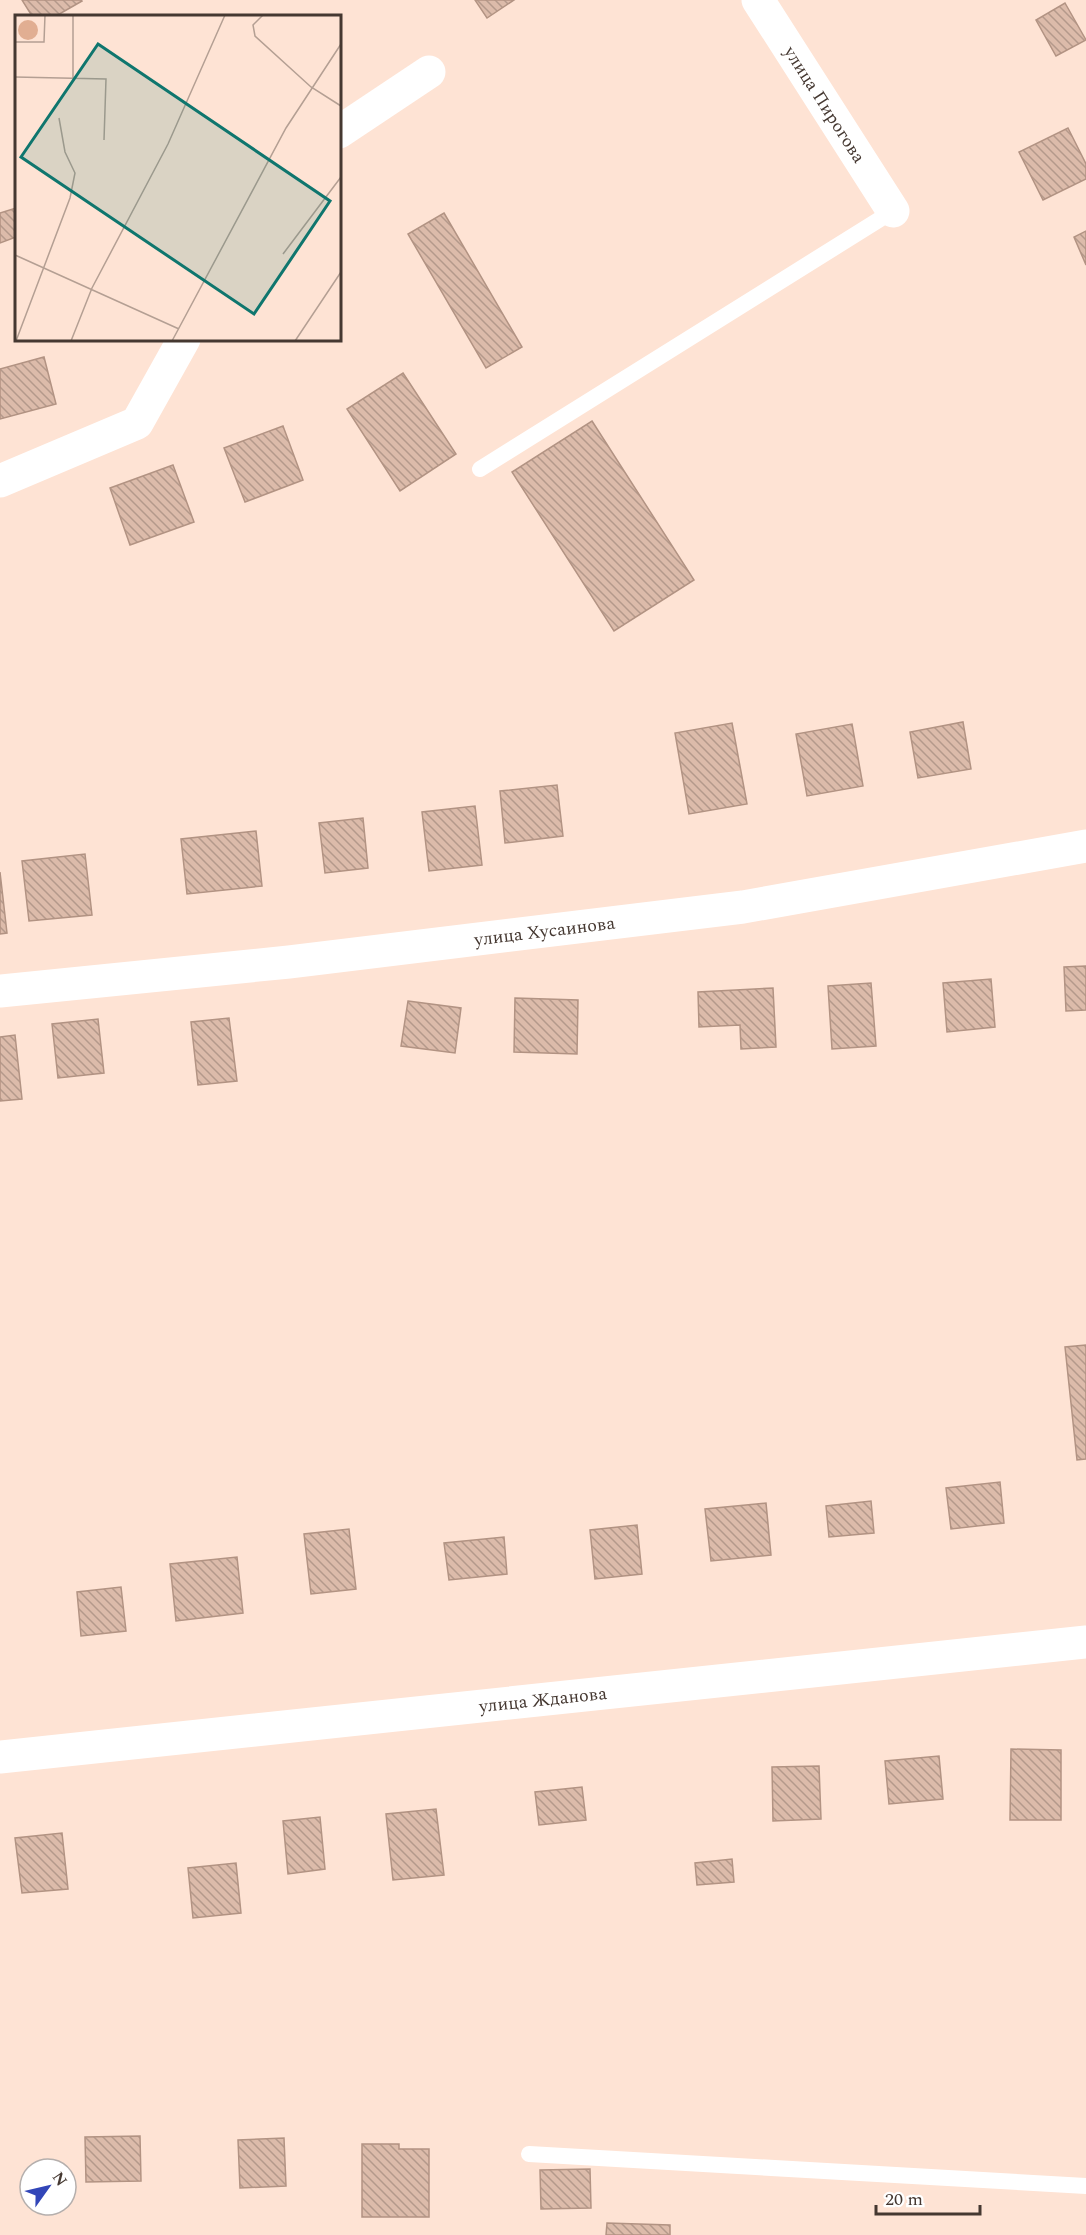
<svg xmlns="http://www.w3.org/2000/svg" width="1086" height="2235" viewBox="0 0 1086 2235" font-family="Spectral,serif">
<defs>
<pattern id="building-back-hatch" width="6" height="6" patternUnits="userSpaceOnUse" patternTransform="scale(1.5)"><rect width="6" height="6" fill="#dcbbaa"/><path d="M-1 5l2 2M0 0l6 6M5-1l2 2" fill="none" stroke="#b4998b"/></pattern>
</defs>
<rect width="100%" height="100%" fill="#fee3d4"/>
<g fill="url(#building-back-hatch)" stroke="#b29383" stroke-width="1.5">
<polygon points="22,0 81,0 82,1 56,16 32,16"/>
<polygon points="475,0 514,0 487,18"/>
<polygon points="1065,3 1086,40 1056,56 1036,20"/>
<polygon points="1068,128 1086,164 1086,179 1043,200 1019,152"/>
<polygon points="16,208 16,237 0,243 0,213"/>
<polygon points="444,213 522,347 486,368 408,234"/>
<polygon points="1086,231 1086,265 1074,237"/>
<polygon points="44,357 56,404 0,419 0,369"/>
<polygon points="403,373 456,454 400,491 347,409"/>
<polygon points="592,421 694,580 614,631 512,472"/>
<polygon points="283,426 303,480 245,502 224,448"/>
<polygon points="173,465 194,522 130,545 110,488"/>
<polygon points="963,722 971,769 918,778 910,732"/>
<polygon points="732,723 747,804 689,814 675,733"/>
<polygon points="852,724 863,786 807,796 796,734"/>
<polygon points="557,785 563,836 505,843 500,791"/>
<polygon points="475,806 482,865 429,871 422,812"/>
<polygon points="363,818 368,868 325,873 319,823"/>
<polygon points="256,831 262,886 187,894 181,839"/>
<polygon points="85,854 92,915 29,921 22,861"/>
<polygon points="0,872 7,933 0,934"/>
<polygon points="1086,966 1086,1010 1066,1011 1064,967"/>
<polygon points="991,979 995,1027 947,1032 943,983"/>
<polygon points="871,983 876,1046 832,1049 828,986"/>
<polygon points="773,988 776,1047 741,1049 740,1025 699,1027 698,992"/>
<polygon points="515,998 578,1000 577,1054 514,1052"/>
<polygon points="408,1001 461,1008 455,1053 401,1046"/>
<polygon points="229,1018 237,1081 198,1085 191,1022"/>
<polygon points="98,1019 104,1073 58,1078 52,1024"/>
<polygon points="15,1035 22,1099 0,1101 0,1037"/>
<polygon points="1086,1345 1086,1459 1077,1460 1065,1347"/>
<polygon points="1000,1482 1004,1523 951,1529 946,1488"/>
<polygon points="871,1501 874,1533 829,1537 826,1506"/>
<polygon points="766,1503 771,1555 711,1561 705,1509"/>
<polygon points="637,1525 642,1574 595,1579 590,1530"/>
<polygon points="349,1529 356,1589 311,1594 304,1534"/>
<polygon points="504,1537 507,1574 449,1580 444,1543"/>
<polygon points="237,1557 243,1613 176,1621 170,1564"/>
<polygon points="121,1587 126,1631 81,1636 77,1592"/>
<polygon points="1011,1749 1061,1750 1061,1820 1010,1820"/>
<polygon points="939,1756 943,1799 889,1804 885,1761"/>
<polygon points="819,1766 821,1819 773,1821 772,1767"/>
<polygon points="582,1787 586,1820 539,1825 535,1792"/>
<polygon points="436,1809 444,1875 393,1880 386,1814"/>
<polygon points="320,1817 325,1869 288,1874 283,1821"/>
<polygon points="62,1833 68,1889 22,1893 15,1838"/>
<polygon points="732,1859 734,1882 697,1885 695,1863"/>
<polygon points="236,1863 241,1913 193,1918 188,1868"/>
<polygon points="140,2136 141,2181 86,2182 85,2137"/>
<polygon points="284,2138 286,2186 240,2188 238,2140"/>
<polygon points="362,2144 399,2144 399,2149 429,2149 429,2217 362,2217"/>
<polygon points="590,2169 591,2208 541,2209 540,2170"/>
<polygon points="607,2223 670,2225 670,2235 606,2235"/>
</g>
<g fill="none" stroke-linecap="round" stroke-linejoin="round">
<g stroke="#fff" stroke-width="16">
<polyline points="480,469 893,211"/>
<polyline points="529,2154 1086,2186"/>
</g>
<g stroke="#fff" stroke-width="33">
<path id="s1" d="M758 0 893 211"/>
<polyline points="339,132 429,72"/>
<polyline points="0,481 137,423 184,339"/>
<path id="s2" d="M0 991 289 962 743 907 1086 846"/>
<path id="s3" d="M0 1757 1086 1642"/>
</g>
</g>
<g text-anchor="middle" stroke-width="4.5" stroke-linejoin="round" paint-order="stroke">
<g font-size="18" fill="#453831" stroke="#fff">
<text dy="6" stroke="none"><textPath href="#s1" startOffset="124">улица Пирогова</textPath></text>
<text dy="6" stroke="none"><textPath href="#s2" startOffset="548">улица Хусаинова</textPath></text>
<text dy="6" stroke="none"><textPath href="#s3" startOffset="546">улица Жданова</textPath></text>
</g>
</g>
<g transform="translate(15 15)">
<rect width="326" height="326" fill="#fee3d4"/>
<path d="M3 15a10 10 0 1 1 20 0a10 10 0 1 1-20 0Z" fill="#e1ae92"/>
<path fill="none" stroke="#b49f93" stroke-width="1.5" d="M248 0 238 10 240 21 296 72 326 91M0 27H29L30 0M0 62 91 64 89 125M58 64V0M268 239 326 162M0 240 164 314M1 326 55 183 60 158 50 137 44 103M56 326 77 273 153 129 210 0M157 326 271 113 326 29M280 326 326 257"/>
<path fill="#0f766e" fill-opacity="0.15" stroke="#0f766e" stroke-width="3" d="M83 29 315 186 239 299 6 142Z"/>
<rect width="326" height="326" fill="none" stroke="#453831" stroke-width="3"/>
</g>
<g transform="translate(48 2187) rotate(56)"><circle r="28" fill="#ffffff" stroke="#b5afad" stroke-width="1.5"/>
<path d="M0-4.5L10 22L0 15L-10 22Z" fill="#3246b8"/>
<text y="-9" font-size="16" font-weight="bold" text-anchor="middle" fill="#453831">N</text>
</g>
<path d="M876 2205v9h104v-9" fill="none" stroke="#453831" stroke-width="3"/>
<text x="885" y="2205" font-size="18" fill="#453831" stroke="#ffffff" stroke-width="4.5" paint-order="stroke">20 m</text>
</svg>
